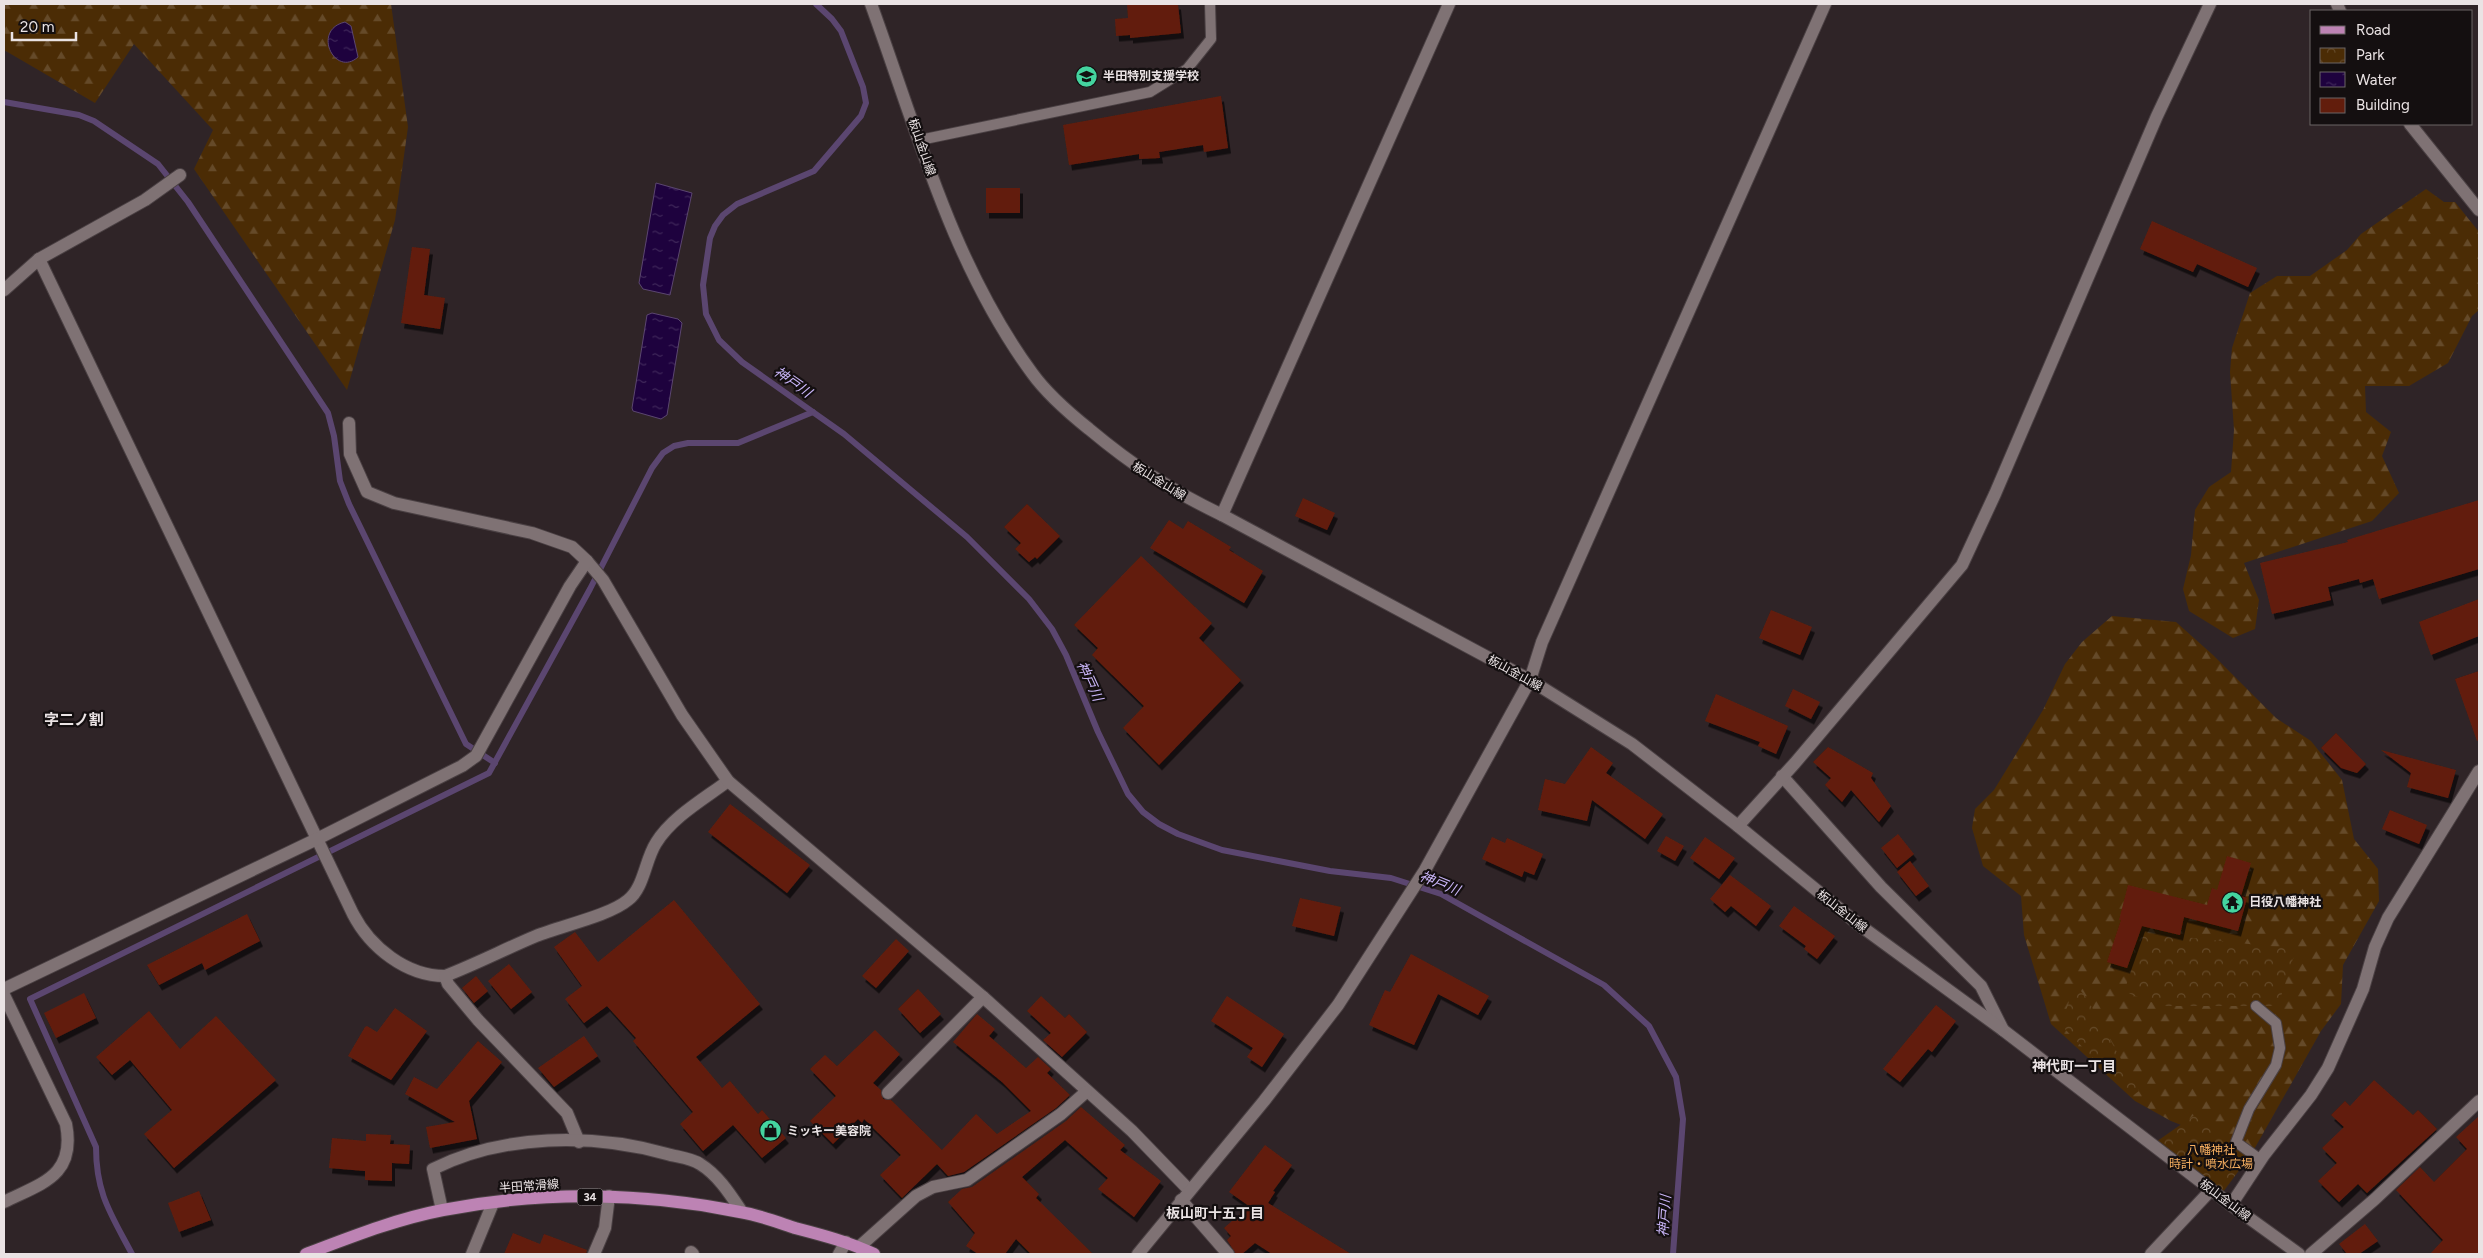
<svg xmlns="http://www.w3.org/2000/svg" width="2483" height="1258" viewBox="0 0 2483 1258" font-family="Figtree,'Noto Sans JP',sans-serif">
<defs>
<pattern id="forest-firs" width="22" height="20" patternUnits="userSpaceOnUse" patternTransform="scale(1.25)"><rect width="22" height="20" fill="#4b2c05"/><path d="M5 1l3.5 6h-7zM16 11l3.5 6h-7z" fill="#654a29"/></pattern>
<pattern id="park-crowns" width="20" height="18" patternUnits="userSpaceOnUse" patternTransform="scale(1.25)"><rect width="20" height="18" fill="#4b2c05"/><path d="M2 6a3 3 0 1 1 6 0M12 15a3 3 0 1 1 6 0" fill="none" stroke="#654a29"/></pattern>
<pattern id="water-ripples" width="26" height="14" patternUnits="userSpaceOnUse" patternTransform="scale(1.25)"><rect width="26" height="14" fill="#1e023e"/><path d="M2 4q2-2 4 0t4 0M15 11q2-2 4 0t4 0" fill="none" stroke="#3f275a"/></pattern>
<filter id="shadow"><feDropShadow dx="3" dy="5.5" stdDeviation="0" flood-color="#0009"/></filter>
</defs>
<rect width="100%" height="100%" fill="#2f2427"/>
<g fill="url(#forest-firs)">
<polygon points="4,4 391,4 408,127 395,220 347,390 194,169 213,130 134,44 95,103 4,50"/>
<polygon points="2426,189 2444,202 2455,202 2479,232 2479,310 2472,316 2448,363 2409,386 2365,386 2366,412 2391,432 2382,456 2399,493 2372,521 2244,563 2259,600 2255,629 2233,638 2189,611 2183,589 2191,555 2195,510 2209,487 2231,472 2234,430 2230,372 2232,348 2250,293 2277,276 2310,276 2347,250 2361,234"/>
<polygon points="2112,616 2176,622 2213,655 2276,718 2311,741 2342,780 2354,839 2378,869 2379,901 2343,965 2341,1004 2321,1031 2252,1153 2171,1121 2135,1101 2051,1024 2024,935 2021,896 1983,866 1972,828 1975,809 1994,790 2043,710 2065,664 2082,642"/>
</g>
<g fill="url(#park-crowns)">
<polygon points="2138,932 2296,949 2278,1006 2162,1006 2125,992"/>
<polygon points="2075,984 2086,997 2139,1091 2131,1097 2061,1025"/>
<polygon points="2196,1114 2252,1153 2223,1192 2153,1144"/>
</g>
<g fill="url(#water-ripples)" stroke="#5b4670">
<path d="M345 22 351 26 358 57C335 78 311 30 345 22Z"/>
<polygon points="656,183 692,193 670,295 643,289 639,283"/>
<polygon points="652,313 678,319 682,323 667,415 661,419 633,411 632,408 647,315"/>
</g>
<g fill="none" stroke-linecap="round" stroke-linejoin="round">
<g stroke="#5b4670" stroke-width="6">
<polyline points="816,4 832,19 841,31 863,87 866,103 861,116 814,171 737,204 723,215 715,226 710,238 703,285 706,314 719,340 742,362 844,434 967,537 1029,599 1052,629 1066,655 1098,732 1128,794 1143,812 1159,824 1178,834 1222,850 1330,871 1391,878 1441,894 1604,985 1649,1026 1676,1077 1683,1119 1673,1254"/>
<polyline points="4,102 79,115 94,121 158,164 188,202 328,413 334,436 340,481 349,504 466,744 495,763"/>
<path d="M132 1254C111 1214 96 1194 96 1147L30 999 489 773 590 589 652 468 663 453 674 446 688 443H738L813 412"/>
</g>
</g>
<g fill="#621d0c" filter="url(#shadow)">
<polygon points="1127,4 1178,4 1181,33 1130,38 1130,35 1116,36 1115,19 1128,18"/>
<polygon points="1221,96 1228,148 1204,152 1203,145 1159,152 1160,158 1139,159 1139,154 1069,165 1063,125"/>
<rect x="986" y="188" width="34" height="25"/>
<polygon points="2152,221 2257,268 2248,287 2197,264 2193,272 2140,249"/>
<polygon points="412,247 430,249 424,295 445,298 440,329 401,323"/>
<polygon points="1303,498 1335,513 1327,530 1295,516"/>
<polygon points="2479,500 2479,569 2379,599 2373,579 2360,583 2359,579 2328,587 2331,600 2272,614 2260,563 2348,542 2347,540"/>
<polygon points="1027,504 1060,536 1037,559 1035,557 1029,562 1015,549 1021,543 1004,527"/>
<polygon points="1169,520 1183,529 1188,521 1231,547 1229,550 1263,571 1244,603 1150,548"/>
<polygon points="1141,556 1212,623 1199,638 1241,680 1159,765 1123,728 1144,706 1092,655 1098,648 1074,625"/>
<polygon points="2479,599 2479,636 2431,655 2419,622"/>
<polygon points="1771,610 1812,627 1800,655 1759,638"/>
<polygon points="2479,671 2479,740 2477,741 2455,679"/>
<polygon points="1793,689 1820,702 1811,719 1785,706"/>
<polygon points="1716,694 1788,726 1776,754 1758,746 1760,742 1705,721"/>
<polygon points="2336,733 2366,764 2357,773 2341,768 2321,748"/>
<polygon points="1591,747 1613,763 1606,773 1663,814 1645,839 1592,800 1587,821 1538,810 1545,779 1565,784"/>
<polygon points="1828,747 1873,773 1871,778 1891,806 1879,822 1851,790 1842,802 1825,785 1831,778 1813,762"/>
<polygon points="2381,750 2456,770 2448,798 2407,787 2411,773"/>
<polygon points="730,804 810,865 787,893 708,832"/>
<polygon points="2390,810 2427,825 2419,844 2382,829"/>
<polygon points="1898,834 1914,854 1897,868 1881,848"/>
<polygon points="1666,836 1684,846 1675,861 1657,851"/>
<polygon points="1492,837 1505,843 1507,838 1543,854 1534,875 1524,871 1522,877 1482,859"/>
<polygon points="1705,837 1735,858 1719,879 1690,858"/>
<polygon points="2227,856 2251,863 2241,896 2247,898 2238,931 2184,917 2180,935 2142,926 2127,968 2107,962 2121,920 2119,920 2128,885 2207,905 2212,888 2217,890"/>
<polygon points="1910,861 1929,886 1916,896 1897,872"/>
<polygon points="1730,875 1771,906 1756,926 1731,906 1725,912 1710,899"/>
<polygon points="1300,898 1341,907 1334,936 1292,926"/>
<polygon points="674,900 760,1004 696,1057 722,1088 730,1081 758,1114 762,1110 786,1138 762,1158 733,1125 703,1151 680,1124 693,1112 633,1041 636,1038 607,1006 584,1023 565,999 582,986 554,947 575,932 598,962"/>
<polygon points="1794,906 1835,936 1817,959 1804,949 1806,946 1779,926"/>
<polygon points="247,914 260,941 205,970 202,963 159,985 147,965"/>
<polygon points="896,939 909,951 876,988 862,976"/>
<polygon points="1411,954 1489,996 1478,1015 1438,994 1414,1045 1369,1025 1385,990 1390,992"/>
<polygon points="509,964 532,992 511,1009 488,981"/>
<polygon points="476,976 488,991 474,1003 462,988"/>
<polygon points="918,989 941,1014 920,1033 898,1009"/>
<polygon points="84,993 96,1018 56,1038 44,1013"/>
<polygon points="1041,996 1065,1018 1069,1014 1087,1032 1062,1057 1043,1040 1051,1033 1027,1011"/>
<polygon points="1227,996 1284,1034 1262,1067 1247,1057 1253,1048 1211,1021"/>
<polygon points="1936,1005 1956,1021 1932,1052 1928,1049 1900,1082 1883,1069"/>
<polygon points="395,1008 427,1031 391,1080 348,1056 365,1027 367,1026 377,1032"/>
<polygon points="149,1011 180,1049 216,1016 276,1080 174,1168 144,1134 172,1110 130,1060 112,1075 96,1057"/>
<polygon points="977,1014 995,1029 989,1036 1026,1068 1038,1057 1051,1069 1047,1073 1070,1095 1056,1108 964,1172 948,1176 937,1164 902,1198 880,1175 901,1155 864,1119 862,1123 858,1119 833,1144 810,1121 836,1096 810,1069 825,1055 837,1066 875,1030 900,1054 873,1083 881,1090 883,1099 891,1100 942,1150 976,1114 997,1134 1031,1111 1002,1082 953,1042"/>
<polygon points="584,1036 598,1056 554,1087 538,1068"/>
<polygon points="478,1041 502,1062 469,1101 477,1139 430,1148 426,1127 455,1122 405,1094 414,1077 437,1089"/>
<polygon points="2374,1080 2413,1115 2418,1110 2437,1129 2367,1193 2358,1184 2339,1202 2318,1181 2337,1163 2322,1148 2344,1127 2331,1115 2345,1101 2350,1106"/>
<polygon points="1081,1107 1125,1145 1120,1150 1161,1181 1134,1217 1098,1189 1108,1178 1065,1140 1022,1177 1039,1194 1036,1198 1093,1254 1031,1254 1016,1239 1005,1254 978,1254 966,1246 975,1233 948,1202 962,1189 972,1187 1066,1121"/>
<polygon points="2479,1116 2479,1254 2430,1254 2443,1240 2396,1190 2420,1167 2434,1182 2467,1149 2456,1137"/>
<polygon points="366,1134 391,1135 390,1144 410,1145 409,1164 392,1163 392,1181 365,1180 365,1171 329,1168 332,1138 366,1141"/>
<polygon points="1265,1145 1292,1165 1273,1191 1275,1192 1268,1203 1351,1254 1272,1254 1255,1243 1242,1254 1236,1254 1227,1240 1231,1236 1224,1228 1249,1206 1229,1192"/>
<polygon points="199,1191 211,1220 179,1232 168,1203"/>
<polygon points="2365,1224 2378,1241 2359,1254 2347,1254 2339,1244"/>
<polygon points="513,1233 540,1244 544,1234 587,1250 586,1254 504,1254"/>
</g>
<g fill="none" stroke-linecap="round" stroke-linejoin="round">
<defs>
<g id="lane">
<polyline points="920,140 1150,92 1187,69 1211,39 1210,4"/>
<polyline points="2256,1006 2276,1023 2280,1048 2276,1065 2249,1109 2236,1142 2261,1160"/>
</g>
<g id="street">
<polyline points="2337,4 2340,11"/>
<polyline points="2410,124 2479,210"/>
<path d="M39 259 353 914C370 947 406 976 445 976 476 964 505 949 536 936 560 926 609 916 628 900 644 888 645 860 656 843 672 817 704 799 728 781"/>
<polyline points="4,290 39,259 145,200 180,175"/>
<polyline points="349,423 350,454 367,492 394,503 532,533 572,547 587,561 603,580 682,715 728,781 983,997 1132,1131 1189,1190"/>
<polyline points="1222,515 1449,4"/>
<polyline points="1530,680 1542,642 1825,4"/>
<polyline points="1782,776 1881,887 1981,986 2003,1030"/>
<polyline points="1738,826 1795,763 1962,565 1995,494 2157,116 2210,4"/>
<polyline points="445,976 448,984 478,1020 567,1113 579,1142"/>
<polyline points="4,989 317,839 462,766 476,756 570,586 587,561"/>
<path d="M4 995 66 1124C76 1176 42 1183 4 1202"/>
<polyline points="888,1093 983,997"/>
<polyline points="1181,1200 1228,1254"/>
<polyline points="2231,1205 2264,1155 2311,1095 2328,1068 2363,989 2375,947 2388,918 2479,771"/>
<path d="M442 1210 433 1169C503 1134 592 1133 667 1154 677 1157 691 1158 700 1164 718 1175 730 1194 742 1212"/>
<polyline points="859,1247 916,1196 933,1187 967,1180 1061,1114 1086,1092"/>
<polyline points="691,1252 693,1254"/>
<polyline points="472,1254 493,1203"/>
<polyline points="594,1254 605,1228 609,1196"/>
<polyline points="839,1254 846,1242"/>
<polyline points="2151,1254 2211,1190"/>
<polyline points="2311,1254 2375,1199 2479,1101"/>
</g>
<g id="secondary">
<path d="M871 4C917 130 952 264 1032 373 1047 394 1069 413 1089 429 1132 465 1170 490 1222 515L1530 680 1632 744 1738 826 1858 924 2003 1030 2231 1205 2299 1254"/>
<polyline points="1138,1254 1264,1101 1338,1005 1425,870 1530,680"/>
</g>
<path id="primary" d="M306 1254C351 1237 396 1219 443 1210 540 1191 643 1192 740 1212 759 1215 777 1222 795 1228 822 1235 849 1242 874 1254"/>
</defs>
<use href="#lane" stroke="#4a4043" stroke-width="12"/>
<use href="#street" stroke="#4a4043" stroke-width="14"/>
<use href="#secondary" stroke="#4a4043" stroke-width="14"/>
<use href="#primary" stroke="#4a4043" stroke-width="14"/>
<use href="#lane" stroke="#7f7274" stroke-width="10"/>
<use href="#street" stroke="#7f7274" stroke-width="12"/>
<use href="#secondary" stroke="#7f7274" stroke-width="12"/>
<use href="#primary" stroke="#bd83b4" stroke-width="12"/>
</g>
<defs>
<symbol id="school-disc" viewBox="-11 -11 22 22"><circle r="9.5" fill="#44d49f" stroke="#140f10"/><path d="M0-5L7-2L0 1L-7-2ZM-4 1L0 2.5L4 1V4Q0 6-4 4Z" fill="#111"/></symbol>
<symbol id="temple-disc" viewBox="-11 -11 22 22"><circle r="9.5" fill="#44d49f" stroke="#140f10"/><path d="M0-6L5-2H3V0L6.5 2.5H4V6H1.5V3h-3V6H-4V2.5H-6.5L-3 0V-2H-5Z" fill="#111"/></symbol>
<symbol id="shop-disc" viewBox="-11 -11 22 22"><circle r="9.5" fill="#44d49f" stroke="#140f10"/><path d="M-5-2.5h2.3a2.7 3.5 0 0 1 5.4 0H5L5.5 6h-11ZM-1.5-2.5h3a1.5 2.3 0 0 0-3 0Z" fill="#111"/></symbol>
</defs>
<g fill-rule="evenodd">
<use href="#school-disc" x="1074" y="64" width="25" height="25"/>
<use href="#temple-disc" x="2220" y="890" width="25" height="25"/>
<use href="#shop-disc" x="758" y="1118" width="25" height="25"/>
</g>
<g text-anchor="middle" stroke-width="4.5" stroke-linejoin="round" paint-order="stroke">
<rect fill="#140f10" stroke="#aaa3a4" stroke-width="1" x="577.5" y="1188.5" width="25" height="17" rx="4"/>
<g font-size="11" font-weight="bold" fill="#eae3e4">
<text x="590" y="1201">34</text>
</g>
<g font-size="12" font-weight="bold" fill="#eae3e4" stroke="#140f10" text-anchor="start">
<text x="1103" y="80">半田特別支援学校</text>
<text x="2249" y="906">日役八幡神社</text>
<text x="787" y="1135">ミッキー美容院</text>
</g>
<g font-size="12" fill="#eae3e4" stroke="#140f10">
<text transform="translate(922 147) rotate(71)" y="4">板山金山線</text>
<text transform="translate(1159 481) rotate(32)" y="4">板山金山線</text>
<text transform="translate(1515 673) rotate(29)" y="4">板山金山線</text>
<text transform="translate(1842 911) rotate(38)" y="4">板山金山線</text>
<text transform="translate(529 1186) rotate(-4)" y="4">半田常滑線</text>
<text transform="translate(2225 1200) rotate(37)" y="4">板山金山線</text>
</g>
<g font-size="12" fill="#f8b060" stroke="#140f10">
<text x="2211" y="1154">八幡神社<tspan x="2211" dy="14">時計・噴水広場</tspan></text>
</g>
<g font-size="14" font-style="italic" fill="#cab6f9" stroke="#140f10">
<text transform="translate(793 382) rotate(35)" y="5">神戸川</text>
<text transform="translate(1090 681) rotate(65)" y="5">神戸川</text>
<text transform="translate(1440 883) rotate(22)" y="5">神戸川</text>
<text transform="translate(1664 1216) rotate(-86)" y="5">神戸川</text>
</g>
<g font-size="14" font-weight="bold" fill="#eae3e4" stroke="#140f10">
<text x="2074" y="1071">神代町一丁目</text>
<text x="1215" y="1218">板山町十五丁目</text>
</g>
<g font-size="15" font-weight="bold" fill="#eae3e4" stroke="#140f10">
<text x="74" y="725">字二ノ割</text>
</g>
</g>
<rect width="2483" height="1258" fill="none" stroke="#eae3e4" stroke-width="10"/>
<rect x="2310" y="10" width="162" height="115" fill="#140f10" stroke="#6a6465"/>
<rect x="2320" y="26" width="25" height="8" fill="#bd83b4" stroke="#6a6465"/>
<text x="2356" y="35" font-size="15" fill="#eae3e4">Road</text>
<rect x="2320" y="48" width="25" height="15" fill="url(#park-crowns)" stroke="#6a6465"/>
<text x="2356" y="60" font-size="15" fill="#eae3e4">Park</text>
<rect x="2320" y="72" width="25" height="15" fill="url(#water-ripples)" stroke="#6a6465"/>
<text x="2356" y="85" font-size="15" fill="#eae3e4">Water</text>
<rect x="2320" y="98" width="25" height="15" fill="#621d0c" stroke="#6a6465"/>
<text x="2356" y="110" font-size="15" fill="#eae3e4">Building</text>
<path d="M12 32v8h64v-8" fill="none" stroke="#eae3e4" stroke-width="2.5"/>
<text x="20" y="32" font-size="15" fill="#eae3e4" stroke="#140f10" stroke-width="4" paint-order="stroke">20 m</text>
</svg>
